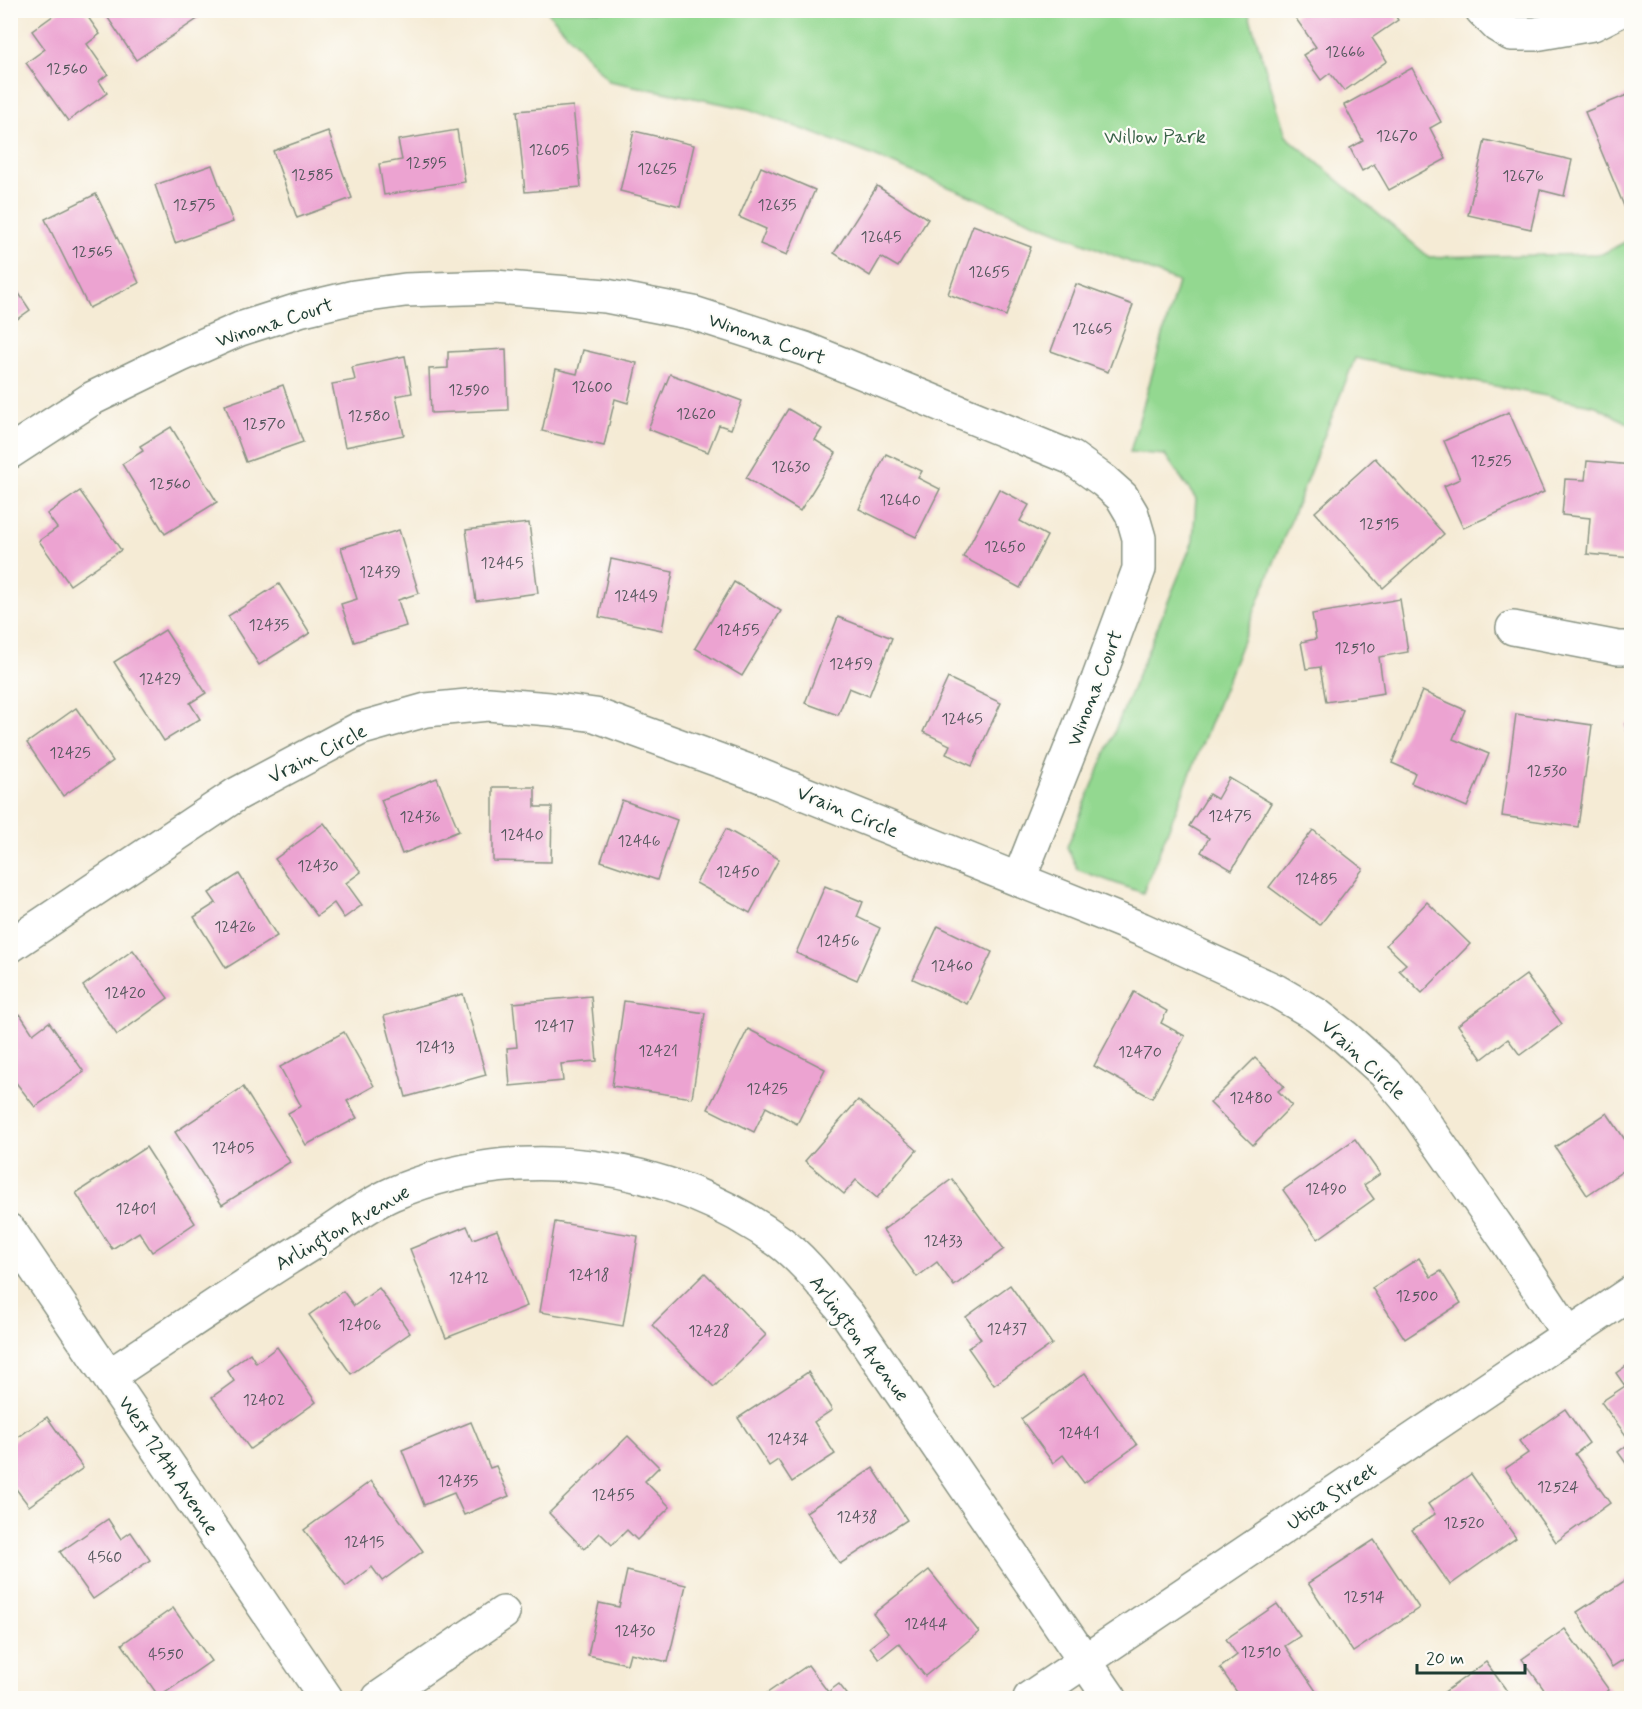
<svg xmlns="http://www.w3.org/2000/svg" width="1642" height="1709" viewBox="0 0 1642 1709" font-family="Mynerve,sans-serif">
<rect width="100%" height="100%" fill="#fdfcf7"/>
<filter id="ink" filterUnits="userSpaceOnUse"><feTurbulence type="fractalNoise" baseFrequency=".0167" numOctaves="2"/><feDisplacementMap in="SourceGraphic" scale="12" xChannelSelector="R" yChannelSelector="G"/><feConvolveMatrix kernelMatrix="1 2 1 2 8 2 1 2 1" color-interpolation-filters="sRGB"/></filter>
<filter id="wash" filterUnits="userSpaceOnUse"><feTurbulence type="fractalNoise" baseFrequency=".008" numOctaves="4" result="noise"/><feDisplacementMap in="SourceGraphic" scale="24" xChannelSelector="R" yChannelSelector="G"/><feGaussianBlur stdDeviation="1.35" result="paint"/><feColorMatrix in="noise" values="0 0 0 0 0 0 0 0 0 0 0 0 0 0 0 0 0 1.4 0 .05"/><feComposite in="paint" operator="in"/></filter>
<g filter="url(#wash)">
<rect width="100%" height="100%" fill="#f5ebd5"/>
<polygon fill="#93d890" stroke="#598a62" stroke-width="1.5" points="547,11 1248,11 1286,136 1429,257 1602,254 1631,239 1631,425 1596,406 1355,358 1143,893 1078,870 1067,847 1193,541 1196,499 1165,455 1130,452 1178,282 869,154 749,109 609,81"/>
<g id="blocks">
<g fill="#eca3d1">
<polygon points="61,10 83,10 100,34 87,44 108,74 99,81 107,93 68,121 26,63 45,49 32,31"/>
<polygon points="113,10 211,10 136,60 106,15"/>
<polygon points="1303,10 1392,10 1398,20 1372,38 1387,61 1344,91 1330,73 1321,80 1303,55 1316,47 1294,16"/>
<polygon points="1412,68 1441,122 1430,128 1446,159 1389,190 1374,164 1362,171 1350,148 1363,141 1344,105"/>
<polygon points="1632,93 1632,203 1624,206 1585,112"/>
<polygon points="573,106 581,187 525,192 517,111"/>
<polygon points="10,118 17,127 10,131"/>
<polygon points="457,130 465,182 384,195 379,164 402,160 398,140"/>
<polygon points="328,131 352,198 297,218 273,151"/>
<polygon points="634,131 694,145 680,206 620,191"/>
<polygon points="1485,140 1572,160 1564,196 1540,190 1531,229 1468,215"/>
<polygon points="212,165 233,222 175,243 155,185"/>
<polygon points="761,167 815,190 787,255 760,244 766,229 739,217"/>
<polygon points="877,186 928,219 898,267 881,257 870,276 834,253"/>
<polygon points="96,194 139,283 89,308 45,219"/>
<polygon points="973,225 1031,247 1006,316 948,294"/>
<polygon points="10,280 30,310 10,324"/>
<polygon points="1076,284 1133,305 1108,372 1051,351"/>
<polygon points="506,349 508,410 431,413 429,369 448,368 448,352"/>
<polygon points="583,350 637,363 628,403 615,399 604,446 542,431 556,369 577,374"/>
<polygon points="405,356 412,393 396,396 404,435 345,447 332,384 355,380 352,367"/>
<polygon points="670,374 742,401 731,429 719,425 708,452 648,429"/>
<polygon points="283,385 303,442 246,462 225,405"/>
<polygon points="788,409 822,429 815,440 836,453 800,511 746,478"/>
<polygon points="1509,412 1544,492 1463,528 1444,486 1460,479 1444,441"/>
<polygon points="171,427 217,502 165,534 122,464 143,451 140,446"/>
<polygon points="886,454 922,471 918,478 940,489 916,537 859,509"/>
<polygon points="1375,458 1444,534 1383,588 1315,512"/>
<polygon points="1587,461 1632,465 1632,558 1587,554 1590,518 1562,515 1565,479 1585,480"/>
<polygon points="999,489 1029,505 1020,521 1047,536 1020,588 963,557"/>
<polygon points="80,491 121,550 70,585 39,541 57,528 47,514"/>
<polygon points="529,523 538,593 476,601 466,530"/>
<polygon points="399,530 419,593 398,600 406,626 354,642 341,604 357,599 341,548"/>
<polygon points="611,559 673,572 662,630 599,617"/>
<polygon points="734,582 781,611 742,676 695,648"/>
<polygon points="279,584 310,633 259,665 228,616"/>
<polygon points="1400,599 1408,652 1379,657 1384,693 1326,702 1320,667 1306,669 1301,642 1316,639 1312,614"/>
<polygon points="838,617 892,638 869,696 849,688 838,715 805,703"/>
<polygon points="165,630 206,693 190,703 200,719 164,741 114,662"/>
<polygon points="948,678 1001,703 972,766 946,754 950,745 923,732"/>
<polygon points="1422,691 1465,710 1453,739 1489,754 1467,807 1411,783 1415,773 1392,763"/>
<polygon points="76,708 113,761 63,796 27,743"/>
<polygon points="1516,714 1592,725 1578,827 1502,816"/>
<polygon points="1632,723 1632,750 1631,750 1625,724"/>
<polygon points="437,778 459,831 402,854 381,800"/>
<polygon points="1229,778 1271,803 1232,870 1201,852 1209,838 1189,826 1209,794 1217,799"/>
<polygon points="493,787 535,787 535,807 552,807 551,862 493,861"/>
<polygon points="622,800 677,820 657,880 601,861"/>
<polygon points="324,823 361,872 346,883 362,905 344,918 334,903 317,916 275,859"/>
<polygon points="726,829 779,859 750,913 696,883"/>
<polygon points="1313,830 1363,869 1320,925 1269,887"/>
<polygon points="239,874 277,936 226,968 194,917 216,903 209,893"/>
<polygon points="825,886 863,902 857,917 880,928 857,980 796,953"/>
<polygon points="1427,902 1470,944 1422,993 1399,970 1406,964 1386,945"/>
<polygon points="938,926 992,952 967,1004 913,979"/>
<polygon points="133,950 168,998 117,1035 83,986"/>
<polygon points="1526,975 1562,1024 1520,1055 1508,1039 1482,1059 1458,1025"/>
<polygon points="1134,992 1167,1011 1161,1023 1185,1036 1152,1098 1094,1066"/>
<polygon points="463,994 486,1075 406,1097 384,1016"/>
<polygon points="591,996 597,1061 561,1064 563,1081 510,1086 507,1048 517,1047 513,1003"/>
<polygon points="624,1001 705,1013 692,1098 612,1086"/>
<polygon points="20,1014 33,1034 49,1022 84,1072 35,1107 10,1075 10,1021"/>
<polygon points="748,1029 825,1069 797,1124 766,1107 754,1132 708,1109"/>
<polygon points="344,1032 374,1086 347,1101 357,1118 306,1145 288,1113 301,1106 280,1067"/>
<polygon points="1255,1058 1284,1086 1278,1091 1292,1105 1253,1145 1210,1103"/>
<polygon points="243,1087 290,1162 222,1205 175,1132"/>
<polygon points="858,1100 917,1150 877,1198 856,1180 844,1194 805,1161"/>
<polygon points="1607,1113 1632,1150 1632,1165 1587,1195 1555,1147"/>
<polygon points="1355,1139 1380,1174 1364,1185 1374,1199 1318,1239 1283,1190"/>
<polygon points="146,1147 195,1223 152,1252 139,1232 112,1249 76,1193"/>
<polygon points="952,1179 1004,1249 954,1286 937,1262 917,1277 883,1230"/>
<polygon points="555,1222 638,1236 623,1326 540,1312"/>
<polygon points="467,1226 473,1239 497,1230 527,1306 446,1338 410,1249"/>
<polygon points="1419,1258 1431,1277 1441,1271 1461,1303 1405,1339 1372,1288"/>
<polygon points="705,1273 766,1335 714,1387 652,1325"/>
<polygon points="1010,1285 1052,1344 994,1385 968,1348 981,1339 966,1317"/>
<polygon points="379,1288 410,1333 351,1374 309,1315 343,1291 354,1306"/>
<polygon points="277,1347 316,1402 250,1449 212,1397 234,1381 227,1370 250,1353 256,1363"/>
<polygon points="1632,1362 1632,1468 1630,1469 1618,1452 1631,1442 1601,1402 1625,1386 1616,1373"/>
<polygon points="808,1372 832,1410 814,1422 835,1454 792,1482 778,1460 769,1466 738,1418"/>
<polygon points="1085,1373 1137,1445 1084,1483 1063,1455 1053,1463 1021,1419"/>
<polygon points="1565,1409 1589,1443 1575,1454 1610,1503 1556,1542 1505,1469 1528,1453 1519,1441"/>
<polygon points="47,1417 83,1468 29,1506 10,1481 10,1443"/>
<polygon points="471,1422 490,1468 496,1466 509,1496 464,1515 454,1493 424,1505 402,1450"/>
<polygon points="628,1436 659,1467 645,1481 670,1507 637,1540 627,1530 612,1545 600,1533 584,1549 549,1513"/>
<polygon points="873,1468 907,1520 840,1564 806,1512"/>
<polygon points="1471,1474 1516,1538 1450,1585 1412,1530 1435,1514 1428,1504"/>
<polygon points="371,1481 423,1551 382,1581 372,1567 346,1587 304,1530"/>
<polygon points="108,1519 121,1539 131,1532 150,1560 93,1599 60,1552"/>
<polygon points="1374,1540 1419,1608 1353,1652 1308,1583"/>
<polygon points="929,1570 979,1632 925,1676 899,1643 879,1659 870,1647 888,1633 873,1614"/>
<polygon points="627,1571 686,1585 668,1662 630,1653 627,1664 588,1655 599,1603 619,1607"/>
<polygon points="1632,1576 1632,1654 1612,1667 1577,1612"/>
<polygon points="1277,1604 1300,1636 1285,1646 1318,1694 1312,1698 1241,1698 1220,1668 1237,1655 1226,1639"/>
<polygon points="173,1608 211,1661 159,1697 122,1644"/>
<polygon points="1565,1629 1609,1690 1597,1698 1566,1698 1561,1690 1550,1698 1522,1659"/>
<polygon points="1486,1662 1512,1698 1436,1698"/>
<polygon points="808,1665 828,1692 839,1684 850,1698 760,1698"/>
</g>
</g>
</g>
<g filter="url(#ink)">
<use href="#blocks" fill-opacity="0" stroke="#8a9484" stroke-width="1.5"/>
<g fill="none" stroke-linecap="round" stroke-linejoin="round">
<defs>
<g id="minor">
<polyline points="1482,10 1498,26 1511,34 1535,34 1593,24 1621,10"/>
<polyline points="10,452 93,398 179,356 240,329 299,310 354,297 405,290 494,287 606,296 693,313 805,349 1072,458 1104,481 1122,497 1132,514 1139,538 1139,569 1098,680 1019,879"/>
<polyline points="1513,628 1618,648 1632,648"/>
<polyline points="10,946 237,794 359,729 426,710 488,704 550,709 595,715 751,772 1141,929 1276,991 1317,1015 1345,1037 1385,1073 1412,1105 1507,1241 1569,1335"/>
<polyline points="10,1231 326,1698"/>
<path d="M109 1376C179 1330 248 1282 319 1239 342 1224 367 1205 392 1194 519 1139 670 1161 780 1242 807 1262 827 1291 848 1315L1110 1698"/>
<polyline points="379,1698 503,1613"/>
<polyline points="1030,1698 1632,1292"/>
</g>
</defs>
<use href="#minor" stroke="#8a9484" stroke-width="36"/>
<use href="#minor" stroke="#fff" stroke-width="33"/>
</g>
</g>
<g text-anchor="middle" stroke-width="4.5" stroke-linejoin="round" paint-order="stroke">
<g font-size="16" fill="#52565b">
<text x="1345" y="57">12666</text>
<text x="67" y="74">12560</text>
<text x="1397" y="141">12670</text>
<text x="549" y="155">12605</text>
<text x="426" y="168">12595</text>
<text x="657" y="174">12625</text>
<text x="312" y="180">12585</text>
<text x="1523" y="181">12676</text>
<text x="194" y="210">12575</text>
<text x="777" y="210">12635</text>
<text x="881" y="242">12645</text>
<text x="92" y="257">12565</text>
<text x="989" y="277">12655</text>
<text x="1092" y="334">12665</text>
<text x="592" y="392">12600</text>
<text x="469" y="395">12590</text>
<text x="696" y="419">12620</text>
<text x="369" y="421">12580</text>
<text x="264" y="429">12570</text>
<text x="1491" y="466">12525</text>
<text x="791" y="472">12630</text>
<text x="170" y="489">12560</text>
<text x="900" y="505">12640</text>
<text x="1379" y="529">12515</text>
<text x="1005" y="552">12650</text>
<text x="502" y="568">12445</text>
<text x="380" y="577">12439</text>
<text x="636" y="601">12449</text>
<text x="269" y="630">12435</text>
<text x="738" y="635">12455</text>
<text x="1355" y="653">12510</text>
<text x="851" y="669">12459</text>
<text x="160" y="684">12429</text>
<text x="962" y="724">12465</text>
<text x="70" y="758">12425</text>
<text x="1547" y="776">12530</text>
<text x="1230" y="821">12475</text>
<text x="420" y="822">12436</text>
<text x="522" y="840">12440</text>
<text x="639" y="846">12446</text>
<text x="318" y="871">12430</text>
<text x="738" y="877">12450</text>
<text x="1316" y="884">12485</text>
<text x="235" y="932">12426</text>
<text x="838" y="946">12456</text>
<text x="952" y="971">12460</text>
<text x="125" y="998">12420</text>
<text x="554" y="1031">12417</text>
<text x="435" y="1052">12413</text>
<text x="658" y="1056">12421</text>
<text x="1140" y="1057">12470</text>
<text x="767" y="1094">12425</text>
<text x="1251" y="1103">12480</text>
<text x="233" y="1153">12405</text>
<text x="1326" y="1194">12490</text>
<text x="136" y="1214">12401</text>
<text x="943" y="1246">12433</text>
<text x="589" y="1280">12418</text>
<text x="469" y="1283">12412</text>
<text x="1417" y="1301">12500</text>
<text x="360" y="1330">12406</text>
<text x="1007" y="1334">12437</text>
<text x="709" y="1336">12428</text>
<text x="264" y="1405">12402</text>
<text x="1079" y="1438">12441</text>
<text x="788" y="1444">12434</text>
<text x="458" y="1486">12435</text>
<text x="1558" y="1492">12524</text>
<text x="613" y="1500">12455</text>
<text x="857" y="1522">12438</text>
<text x="1464" y="1528">12520</text>
<text x="364" y="1547">12415</text>
<text x="105" y="1562">4560</text>
<text x="1364" y="1602">12514</text>
<text x="926" y="1629">12444</text>
<text x="635" y="1636">12430</text>
<text x="1261" y="1657">12510</text>
<text x="166" y="1659">4550</text>
</g>
<g font-size="20" fill="#3c644b" stroke="#fdfcf7">
<text x="1155" y="143">Willow Park</text>
</g>
<g font-size="20" fill="#1f3d34" stroke="#fdfcf7">
<text transform="translate(274 322) rotate(-18)" y="7">Winona Court</text>
<text transform="translate(767 338) rotate(19)" y="7">Winona Court</text>
<text transform="translate(1094 688) rotate(-69)" y="7">Winona Court</text>
<text transform="translate(317 753) rotate(-27)" y="7">Vrain Circle</text>
<text transform="translate(848 811) rotate(22)" y="7">Vrain Circle</text>
<text transform="translate(1364 1059) rotate(43)" y="7">Vrain Circle</text>
<text transform="translate(342 1227) rotate(-30)" y="7">Arlington Avenue</text>
<text transform="translate(860 1338) rotate(53)" y="7">Arlington Avenue</text>
<text transform="translate(169 1465) rotate(56)" y="7">West 124th Avenue</text>
<text transform="translate(1331 1496) rotate(-34)" y="7">Utica Street</text>
</g>
</g>
<rect width="1642" height="1709" fill="none" stroke="#fdfcf7" stroke-width="36"/>
<path d="M1417 1664v9h108v-9" fill="none" stroke="#1f3d34" stroke-width="3"/>
<text x="1426" y="1664" font-size="18" fill="#1f3d34" stroke="#fdfcf7" stroke-width="4.5" paint-order="stroke">20 m</text>
</svg>
